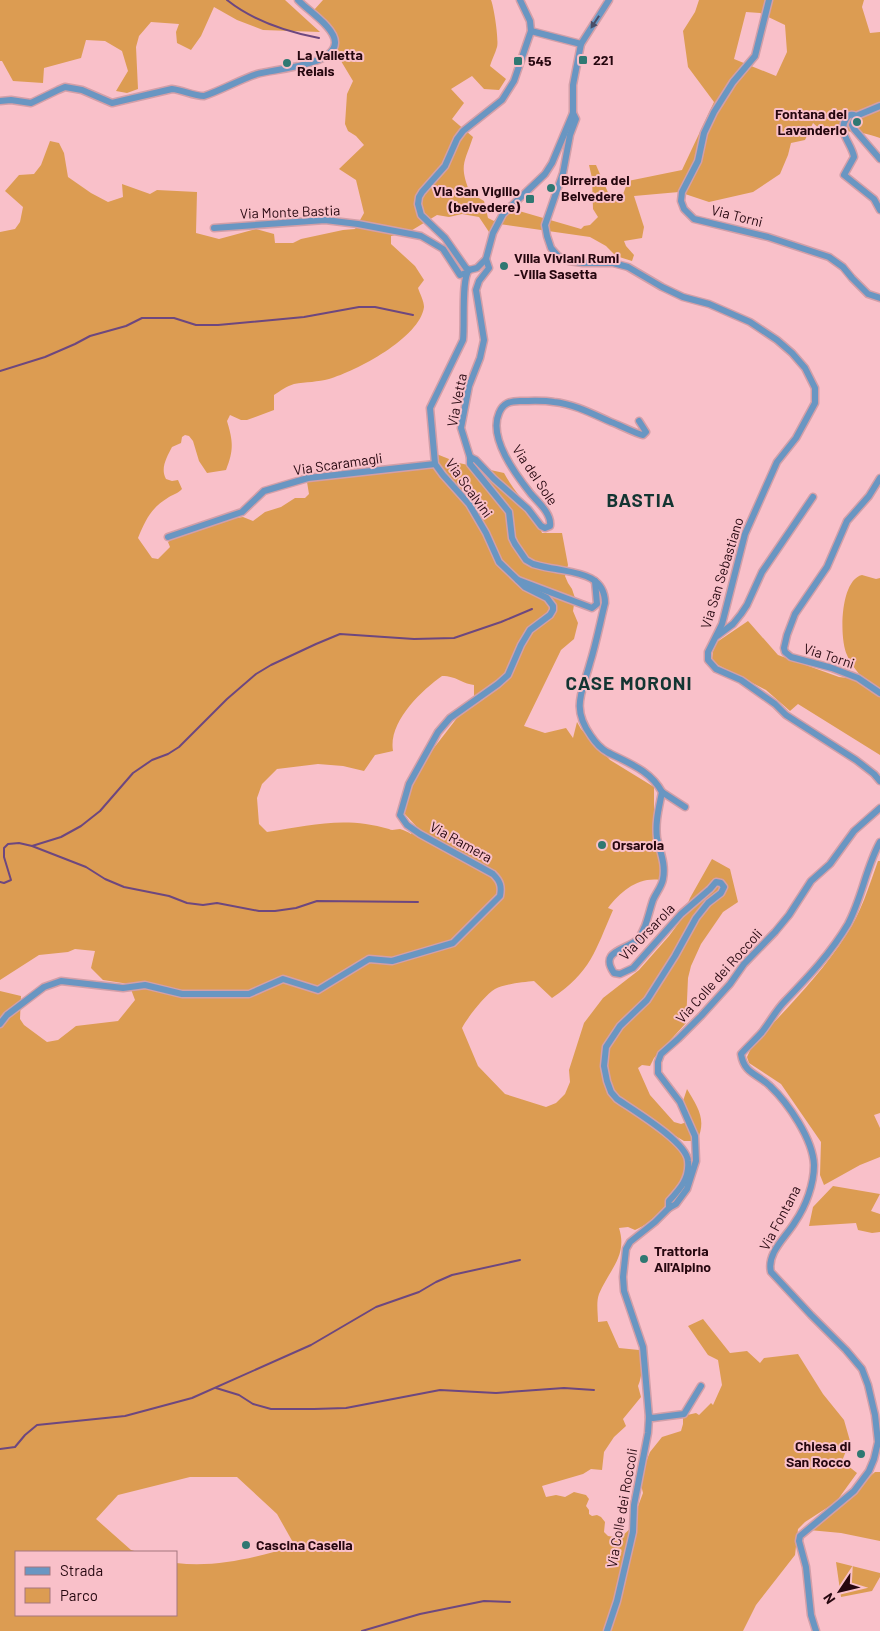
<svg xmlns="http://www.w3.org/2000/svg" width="880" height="1631" viewBox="0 0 880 1631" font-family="Barlow,sans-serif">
<rect width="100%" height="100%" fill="#f9c0c9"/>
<g fill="#dc9c52" fill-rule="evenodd">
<polygon points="0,0 285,0 320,32 263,30 237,20 214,7 201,36 191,50 177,43 176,32 179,24 151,22 139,36 136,47 138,89 127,93 116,91 128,71 122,51 105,41 86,40 81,58 44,68 43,83 13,81 2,61 0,61"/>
<path d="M323 0H491C494 7 499 40 497 47 495 54 492 59 490 66L506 79 499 90 484 89 472 76 451 89 464 103 452 119 473 137C464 164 459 165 470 193L484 201 488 218 494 221 505 207 581 229 584 226 590 225 598 217 593 209 592 178 589 165H596L610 197H622L628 181 682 170 714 102 688 67 683 31 695 12 699 0H864L862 7 870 33 880 32V138C860 131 843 130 823 132L813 123 805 140 791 143 788 155 780 174 753 192 709 202 679 192 634 196 644 227 642 238 624 241 626 246 634 255 632 261 616 256 606 246 590 237 499 224 493 238 479 217 462 214 449 217 437 215 409 232 391 236V244L415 266 424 280 418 288C420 294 424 301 424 307 420 338 356 371 329 379 318 382 306 382 294 384 287 386 280 391 274 395V410L247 420H241L230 415 227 421C233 441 234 450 226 470L207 473 199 461 193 441 189 436 185 435 182 437 181 443 172 447C167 457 160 468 166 479L172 481 178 480 182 489C177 494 174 494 169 497 151 508 146 519 138 538L152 558 158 559 170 547 168 542 186 529 204 523 243 517 253 521 265 512 281 507 295 498H305L309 494 307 482 313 480 423 466 428 469 434 467V453L459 463 504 473C515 494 535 511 542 533H562L568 565 565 576 568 583 572 589 575 598 573 611 578 623 574 639 561 650 524 726 545 733 566 728 573 738 577 722 581 729 610 760 654 787V819L664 875 660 880C638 877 621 891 608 908L613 910C595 951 591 972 552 998L534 981C524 982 504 984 495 989 485 995 467 1018 462 1028L478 1066 505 1094 546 1107 556 1103 565 1094 570 1082 569 1070 584 1023 603 998 639 970 669 936 681 920 690 898 712 859 730 869 738 902 723 912 701 944 691 966 688 978 686 1023 654 1058 650 1066 642 1065 638 1068 650 1095 674 1122 681 1124 687 1122 683 1101 687 1089C698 1108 707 1119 697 1141H684L672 1134 686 1158C686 1163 685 1169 684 1174 678 1195 655 1222 635 1230L628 1227 619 1228C628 1256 609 1270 599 1294 596 1302 598 1314 598 1322L607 1321 619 1348 639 1350C642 1363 643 1374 638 1386L641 1397 623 1419 626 1426 614 1437 604 1452 602 1470 591 1469 583 1474 542 1486 546 1497 556 1495 565 1497 574 1492 586 1495 589 1499 586 1506 589 1510V1514L592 1516 597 1515 601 1517 605 1522 604 1532 608 1536 620 1538 633 1526 634 1517 643 1493 641 1485 646 1462 650 1452 662 1437 681 1431 683 1424V1416L696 1413 699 1415 711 1403 713 1405 722 1385 718 1360 708 1355 688 1326 703 1319 730 1353 747 1351 760 1363 764 1358 798 1354 823 1394 844 1420 850 1441 842 1461 857 1473 836 1502 805 1522 798 1529 795 1555 756 1605 743 1631H0V991L21 996 20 1019 24 1025 47 1042 58 1040 76 1026 118 1021 135 1000 129 984 103 980 91 968 95 951 75 949 68 952 39 955 0 980V232L15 229 20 222 23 207 5 191 19 175 34 174 41 165 50 141 59 143 64 153 68 177 91 193 108 202 123 197 122 184 150 194 157 190 197 192 196 233 219 239 256 229 274 234 275 243H293L301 239 343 230 355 229 364 213 356 180 339 169 364 145 356 136 348 131 345 124 347 94 353 81 341 61 336 44 314 10ZM746 12 760 13 785 25 787 52 776 76 734 59ZM442 676C457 676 460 683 474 685V696L420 766 412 782 403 812 416 826 411 834C408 832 404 830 400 829 396 829 392 831 389 829 346 816 310 825 267 832L259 824 257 798 262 784 277 769 318 764 343 766 364 771 375 755 393 751C388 722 421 691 442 676ZM190 1477H237L277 1514 295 1546C257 1557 217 1568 176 1563V1615H16V1552H138L131 1550 96 1519 118 1495Z"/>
<path d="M862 575 876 579 880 578V755L798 704 790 711 766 690 718 665 712 659 713 651 717 642 748 621 778 655 839 677 856 679 862 678C857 671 850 663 847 655 839 638 840 580 862 575Z"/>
<path d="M878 861H880V1113L874 1115 880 1128V1157L860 1165 824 1185 820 1175 821 1142 781 1084 749 1063 747 1057 752 1046C784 1011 820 976 846 935 861 913 869 886 878 861Z"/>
<polygon points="833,1186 880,1194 871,1211 880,1214 880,1232 872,1233 858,1230 856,1223 809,1226 813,1207"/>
<path d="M875 1472H880V1541L841 1533 809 1530C825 1519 840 1508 854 1496 862 1488 866 1479 875 1472Z"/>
<polygon points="836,1562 880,1573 880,1577 872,1591 841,1597"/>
</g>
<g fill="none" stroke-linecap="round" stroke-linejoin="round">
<g stroke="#6d477f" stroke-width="2">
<path d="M227 0C252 20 288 32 319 38"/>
<polyline points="0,371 45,357 75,344 90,336 126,326 142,318 174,318 196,325 218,325 304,317 359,307 375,307 413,315"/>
<polyline points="32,846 61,837 81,826 100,811 133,773 152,760 168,754 179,747 227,699 256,674 271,665 316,644 340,634 414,639 454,638 501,622 532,609"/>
<polyline points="0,882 4,883 11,880 4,857 4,848 8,844 19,843 32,846 86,867 105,879 124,887 169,896 187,903 203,905 217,903 259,911 275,911 296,908 317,901 418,902"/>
<polyline points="216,1388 239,1395 253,1404 271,1409 314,1409 346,1408 440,1390 496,1393 564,1388 594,1390"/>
<polyline points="0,1449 15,1447 25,1435 37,1425 125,1416 192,1398 311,1345 376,1307 419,1292 436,1282 452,1275 520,1260"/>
<polyline points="362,1631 420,1614 484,1601 510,1602"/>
</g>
<defs>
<g id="street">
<polyline points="769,0 755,56 733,82 714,112 704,133 698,161 682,192 681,201 684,209 694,219 768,237 829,257 843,267 852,278 868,294 880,298"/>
<polyline points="531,31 581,44"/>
<path d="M0 101 11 100 31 103 58 90 65 87 82 90 112 103 172 89C183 90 193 96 204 96 222 90 239 80 257 74 273 69 334 66 335 43 336 28 307 10 298 0"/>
<polyline points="880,106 856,116 852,125 854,129 880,159"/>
<polyline points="573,113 576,119 570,135 563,173 545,225 547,236 551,248 558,256 569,261 583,263 613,263 628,267 662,287 683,297 709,304 750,322 777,340 792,353 805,368 815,388 815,403 796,438 777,462 745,534 722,624 708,652 708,660 716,669 741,680 775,704 786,715 856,760 874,774 880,781"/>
<path d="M856 116C852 114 849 114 846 119 837 132 852 144 854 157L844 175 874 199 880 210"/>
<polyline points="214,228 325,220 358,224 421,236 443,249 460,275 466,273"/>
<path d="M486 259 489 268 479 281 476 290 484 340 480 358 469 386 461 428 470 457V464L509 512 512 538 515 544 526 560 533 564C540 566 548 568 556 569 577 573 605 575 605 603 600 623 596 644 590 663 582 693 571 708 591 736 595 742 600 748 607 752 628 763 650 770 662 792 659 808 655 822 657 838 660 852 666 864 663 879 662 886 656 893 653 900 650 909 648 918 645 926 643 930 641 936 638 939 628 950 598 950 614 973L620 974 633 968 681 914 710 889 716 882 721 883 724 887 721 893 708 903 696 918 675 956 647 1000 620 1026 606 1047 604 1066 607 1081 611 1092 617 1099C633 1110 687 1142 688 1161 690 1178 680 1189 669 1201V1208"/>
<polyline points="469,270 466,268 445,238 421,215 418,204 419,197 422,192 445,166 457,139 463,131 502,100 514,81 531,31 530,21 520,0"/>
<polyline points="469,270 477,268 486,259 493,233 503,214 545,174 552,163 573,113 573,85 581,44 609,0"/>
<path d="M470 457 476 460 494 479 528 509 541 526 545 528 550 526C552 514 538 502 531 494 516 475 488 438 499 413 503 403 510 401 520 401 531 401 543 400 554 402 574 404 593 414 611 422 620 425 636 434 643 435L646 432 639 421"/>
<polyline points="880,478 869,496 847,521 827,567 795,614 787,635 784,648 785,652 791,657 832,668 858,678 880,693"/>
<polyline points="168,537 242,512 264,491 308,478 435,464"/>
<polyline points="518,580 592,608 597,604 595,581"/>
<polyline points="717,636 733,624 741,614 747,605 762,572 813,497"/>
<polyline points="662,792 685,807"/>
<path d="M0 1024 7 1015 44 987 61 981 123 988 145 985 182 994H249L283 979 318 990 369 959 392 961 453 943 500 896C502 886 500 881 493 874L420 834 407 825 400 815 409 784 438 732 450 718 498 684 508 675 521 645 530 630 550 615 553 610V606L547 598 525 587 499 562 486 533 469 504 443 475 435 464 430 408 463 340C465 324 461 279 469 270"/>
<polyline points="649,1417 653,1418 684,1414 701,1386"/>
<polyline points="607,1631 617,1601 633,1532 634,1505 648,1433 649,1417 643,1347 624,1291 623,1277 626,1249 630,1242 655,1222 669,1208 676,1204 687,1189 696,1161 695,1136 680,1102 658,1073 658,1062 661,1054 678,1039 701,1016 730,984 744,964 775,932 789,915 811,881 830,864 854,831 880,808"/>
<path d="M816 1631 811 1615 806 1567 799 1541 800 1536 854 1491 869 1471 874 1459 878 1442 875 1415 868 1385 862 1369 846 1350 811 1315 771 1272C766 1253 787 1236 795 1222 806 1206 814 1184 814 1165 813 1139 788 1103 770 1086 758 1074 744 1074 741 1054 748 1046 756 1039 762 1032 770 1022 776 1010 785 1001 808 977 831 953 848 924 862 898 866 867 880 842"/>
</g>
</defs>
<use href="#street" stroke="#d39fa8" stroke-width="9"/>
<use href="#street" stroke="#6996c2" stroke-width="6"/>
</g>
<defs><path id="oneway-solid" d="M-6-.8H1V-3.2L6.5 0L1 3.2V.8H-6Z" transform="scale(1.25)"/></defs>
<use fill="#484e68" href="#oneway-solid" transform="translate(595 22) rotate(123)"/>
<g fill="#2f7872" stroke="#f9c0c9" stroke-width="2">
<rect x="578" y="55" width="10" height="10" rx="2.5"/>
<rect x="513" y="56" width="10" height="10" rx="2.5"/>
<circle cx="287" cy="63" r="5"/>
<circle cx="857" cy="122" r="5"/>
<circle cx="551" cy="188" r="5"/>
<rect x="525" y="194" width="10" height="10" rx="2.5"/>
<circle cx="504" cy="266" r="5"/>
<circle cx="602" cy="845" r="5"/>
<circle cx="644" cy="1259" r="5"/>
<circle cx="861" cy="1454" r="5"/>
<circle cx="246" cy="1545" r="5"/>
</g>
<g text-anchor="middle" stroke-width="4" stroke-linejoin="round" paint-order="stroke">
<g font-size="14" font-weight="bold" fill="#26070f" stroke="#f9c0c9" text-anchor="start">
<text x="297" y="60">La Valletta<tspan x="297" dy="16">Relais</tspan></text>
<text x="593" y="65">221</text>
<text x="528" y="66">545</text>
<text x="847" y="119" text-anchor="end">Fontana del<tspan x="847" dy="16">Lavanderio</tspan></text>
<text x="561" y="185">Birreria del<tspan x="561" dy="16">Belvedere</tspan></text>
<text x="520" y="196" text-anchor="end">Via San Vigilio<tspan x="520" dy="16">(belvedere)</tspan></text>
<text x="514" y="263">Villa Viviani Rumi<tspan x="514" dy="16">-Villa Sasetta</tspan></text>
<text x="612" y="850">Orsarola</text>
<text x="654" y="1256">Trattoria<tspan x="654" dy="16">All'Alpino</tspan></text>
<text x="851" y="1451" text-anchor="end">Chiesa di<tspan x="851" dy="16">San Rocco</tspan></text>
<text x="256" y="1550">Cascina Casella</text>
</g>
<g font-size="14" fill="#26070f" stroke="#f9c0c9">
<text transform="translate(290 212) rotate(-2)" y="5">Via Monte Bastia</text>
<text transform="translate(737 216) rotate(14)" y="5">Via Torni</text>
<text transform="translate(457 400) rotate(-79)" y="5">Via Vetta</text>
<text transform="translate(338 464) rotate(-8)" y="5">Via Scaramagli</text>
<text transform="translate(535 475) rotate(56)" y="5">Via del Sole</text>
<text transform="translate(469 488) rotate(54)" y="5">Via Scalvini</text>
<text transform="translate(722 573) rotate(-73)" y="5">Via San Sebastiano</text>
<text transform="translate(829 656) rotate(18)" y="5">Via Torni</text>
<text transform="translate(461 842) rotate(29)" y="5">Via Ramera</text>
<text transform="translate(647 932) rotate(-46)" y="5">Via Orsarola</text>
<text transform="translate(719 976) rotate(-48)" y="5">Via Colle dei Roccoli</text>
<text transform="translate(780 1218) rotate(-62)" y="5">Via Fontana</text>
<text transform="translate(622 1508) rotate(-80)" y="5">Via Colle dei Roccoli</text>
</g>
<g font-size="19" font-weight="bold" letter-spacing="1" fill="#133532" stroke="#f9c0c9">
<text x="641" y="507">BASTIA</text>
<text x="629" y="690">CASE MORONI</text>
</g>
</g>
<rect x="15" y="1551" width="162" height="65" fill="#f9c0c9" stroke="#a5767f"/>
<rect x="25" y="1567" width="25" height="8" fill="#6996c2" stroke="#a5767f"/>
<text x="60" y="1576" font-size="15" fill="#26070f">Strada</text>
<rect x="25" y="1588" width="25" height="15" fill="#dc9c52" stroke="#a5767f"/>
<text x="60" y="1601" font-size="15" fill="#26070f">Parco</text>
<g transform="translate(840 1591) rotate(235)" stroke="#f9c0c9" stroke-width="4" paint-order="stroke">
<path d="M0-4L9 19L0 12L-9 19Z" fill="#26070f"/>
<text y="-8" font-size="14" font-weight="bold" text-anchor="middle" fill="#26070f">N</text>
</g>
</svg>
